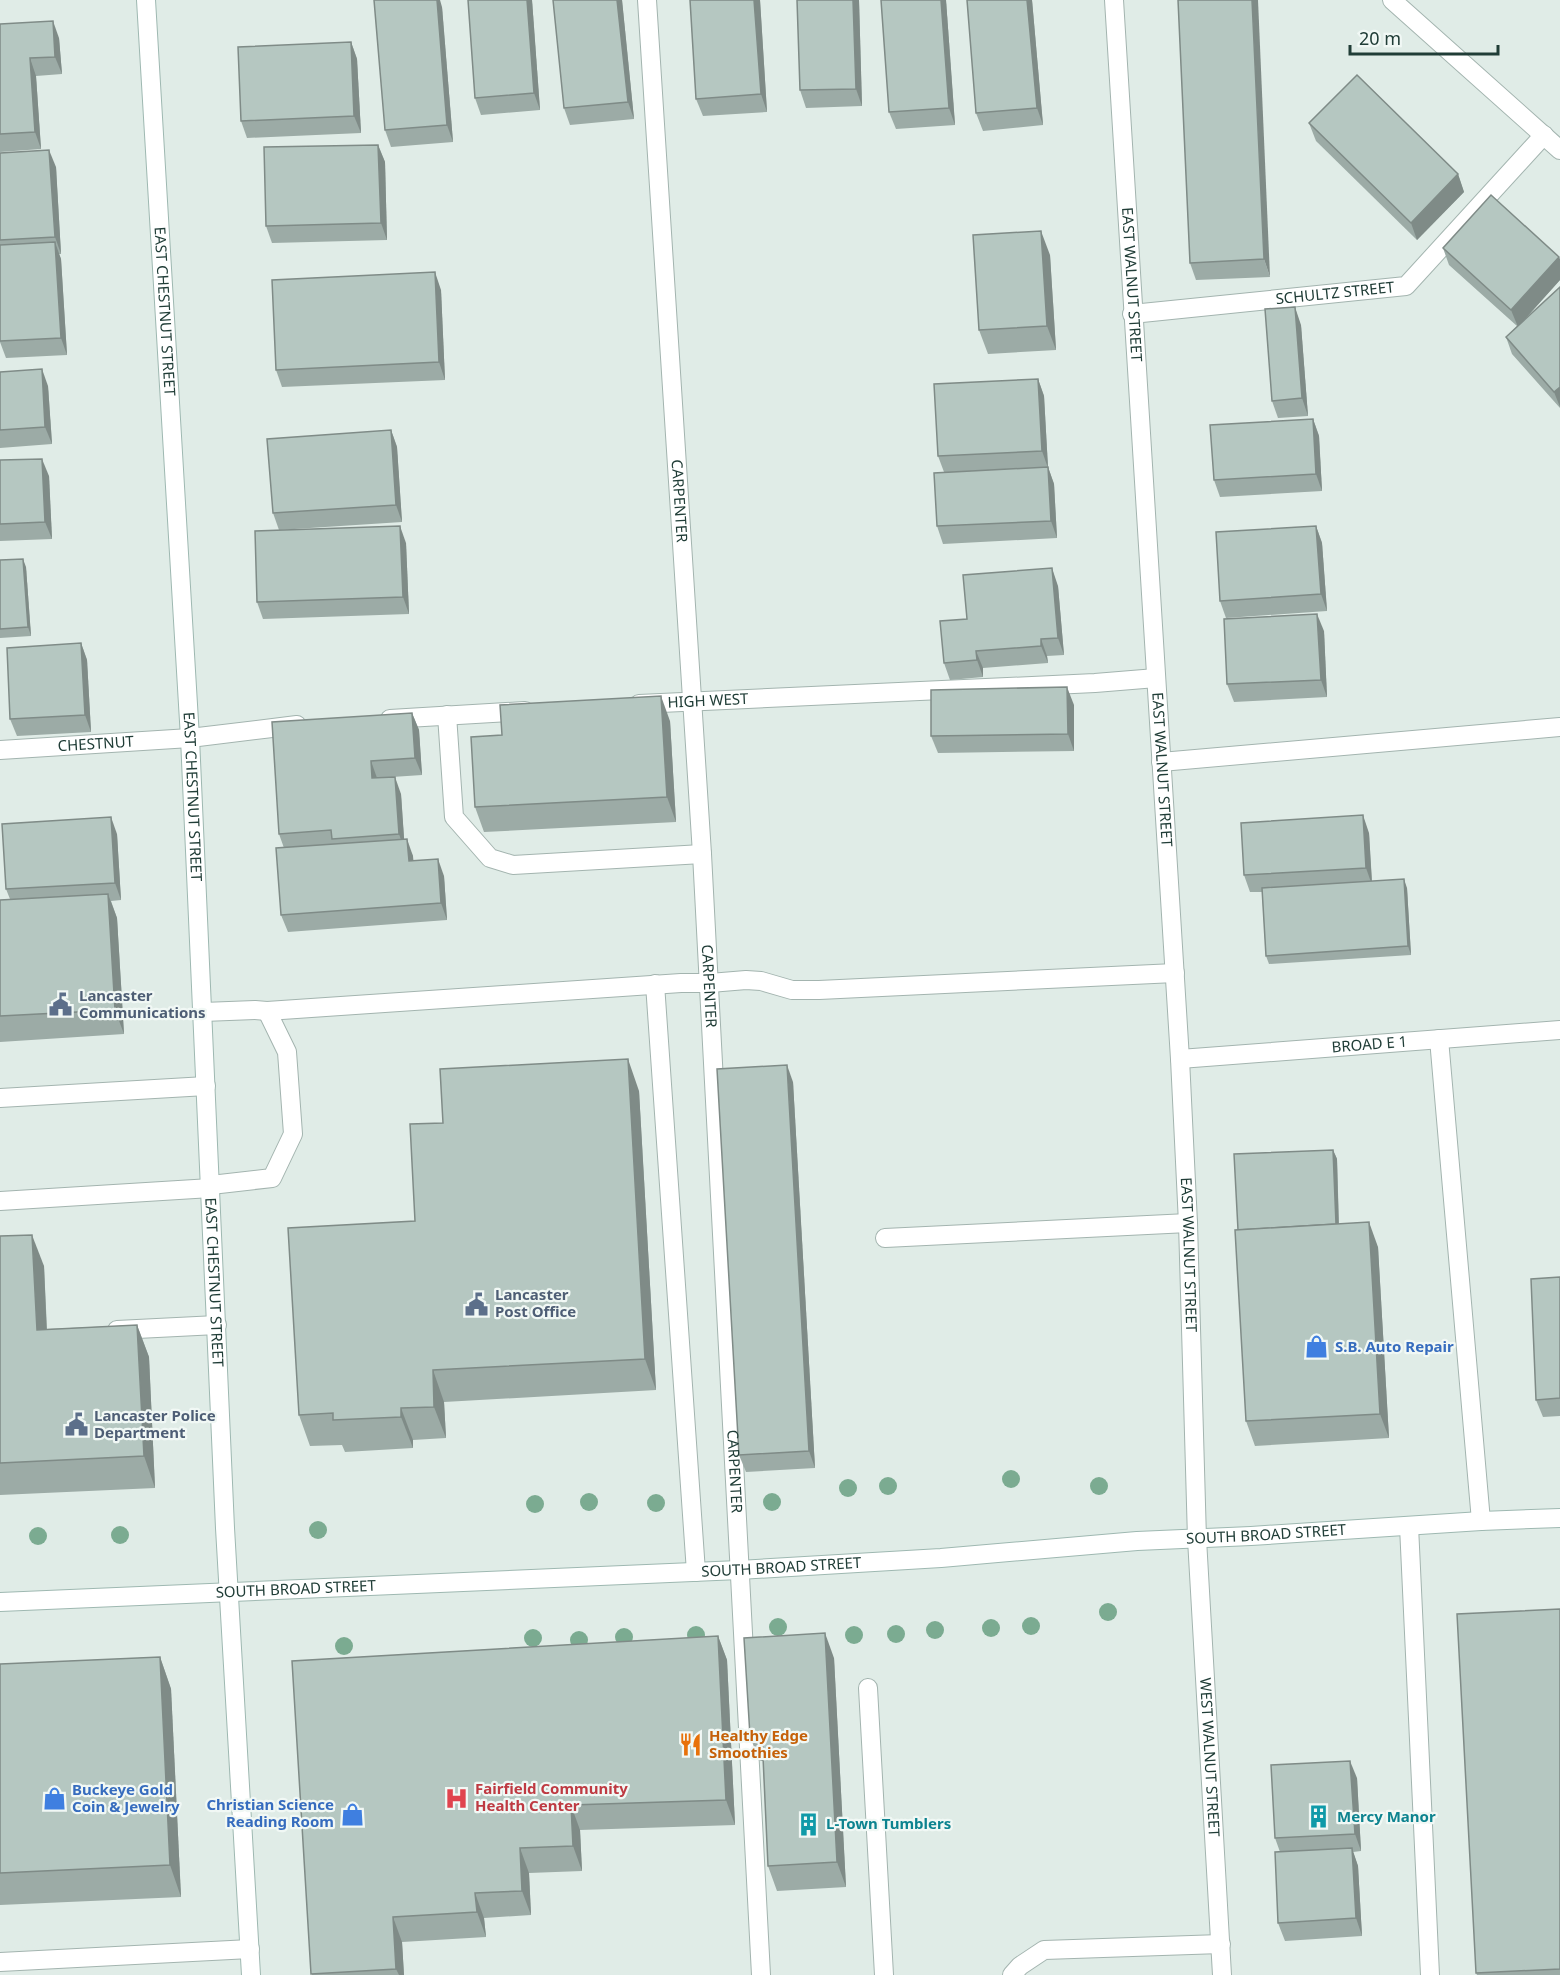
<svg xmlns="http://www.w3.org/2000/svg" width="1560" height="1975" viewBox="0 0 1560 1975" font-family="'Noto Sans',sans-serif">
<rect width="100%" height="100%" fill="#e0ece7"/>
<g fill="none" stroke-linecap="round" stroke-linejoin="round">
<defs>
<g id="lane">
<path id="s1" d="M647 0 702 854 761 1975"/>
<path id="s2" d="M1132 314 1406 286 1544 135"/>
<path id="s3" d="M639 704 1095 683 1156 678"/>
<polyline points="447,715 454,817 490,858 513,865 702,854"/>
<polyline points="390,719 525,711"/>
<path id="s4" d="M0 750 190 738 297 725"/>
<polyline points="1161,762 1560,727"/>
<polyline points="655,984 696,1572"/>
<polyline points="203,1012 255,1010 267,1011 681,983 710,983 746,980 761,981 792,990 819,990 1175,973"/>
<polyline points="1439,1039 1481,1521"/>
<path id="s5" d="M1180 1059 1560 1030"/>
<polyline points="0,1098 206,1086"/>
<polyline points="211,1185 272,1178 293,1134 287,1052 267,1011"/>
<polyline points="0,1201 211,1188"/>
<polyline points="885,1238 1188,1223"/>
<polyline points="117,1330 217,1325"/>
<polyline points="1409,1526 1430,1975"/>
<polyline points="868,1688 884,1975"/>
<polyline points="0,1962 250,1949"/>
<polyline points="1012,1975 1020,1966 1044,1950 1221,1944"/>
</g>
<g id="street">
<path id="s6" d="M1114 0 1180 1059 1188 1223 1197 1539 1222 1975"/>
<polyline points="1392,0 1560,150"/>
</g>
<g id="secondary">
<path id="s7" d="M146 0 190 738 225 1528 251 1975"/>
<path id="s8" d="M0 1602 739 1570 941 1558 1137 1541 1251 1536 1481 1521 1560 1518"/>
</g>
</defs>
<use href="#lane" stroke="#a3b4af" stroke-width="20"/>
<use href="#street" stroke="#a3b4af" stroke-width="20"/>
<use href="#secondary" stroke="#9eb8b1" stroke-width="20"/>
<use href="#lane" stroke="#fff" stroke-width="18"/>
<use href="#street" stroke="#fff" stroke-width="18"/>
<use href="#secondary" stroke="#fff" stroke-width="18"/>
</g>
<g fill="#7bab91">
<circle cx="1011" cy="1479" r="9"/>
<circle cx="888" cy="1486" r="9"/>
<circle cx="1099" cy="1486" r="9"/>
<circle cx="848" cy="1488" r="9"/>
<circle cx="589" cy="1502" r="9"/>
<circle cx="772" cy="1502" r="9"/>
<circle cx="656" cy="1503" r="9"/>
<circle cx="535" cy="1504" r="9"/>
<circle cx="318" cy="1530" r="9"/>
<circle cx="120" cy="1535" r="9"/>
<circle cx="38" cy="1536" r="9"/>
<circle cx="1108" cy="1612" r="9"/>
<circle cx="1031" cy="1626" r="9"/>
<circle cx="778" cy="1627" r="9"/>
<circle cx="991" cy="1628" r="9"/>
<circle cx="935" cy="1630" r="9"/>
<circle cx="896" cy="1634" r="9"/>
<circle cx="696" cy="1635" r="9"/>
<circle cx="854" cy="1635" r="9"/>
<circle cx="624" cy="1637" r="9"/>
<circle cx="533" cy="1638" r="9"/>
<circle cx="579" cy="1640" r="9"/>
<circle cx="344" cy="1646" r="9"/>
</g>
<g fill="#9caba6">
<polygon points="468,0 532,0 540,110 481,115 475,98"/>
<polygon points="553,0 622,0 634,119 570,125 564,108"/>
<polygon points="690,0 760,0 767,112 703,116 696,99"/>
<polygon points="797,0 859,0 862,106 806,108 800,90"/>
<polygon points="881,0 946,0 955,125 896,129 889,112"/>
<polygon points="1032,0 1043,125 983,131 976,113"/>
<polygon points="1178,0 1270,277 1196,280 1190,263"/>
<polygon points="442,7 453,142 391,147 385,130"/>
<polygon points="0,24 59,38 62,74 36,76 41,149 0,152"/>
<polygon points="351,42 357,59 361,133 247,138 241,121"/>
<polygon points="1309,123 1458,174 1464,192 1417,240 1316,141"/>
<polygon points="378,145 385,162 387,240 272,243 266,226"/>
<polygon points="0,153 56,167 61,254 59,254 61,259 67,355 6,358 0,342"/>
<polygon points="1443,248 1560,259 1560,280 1522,322 1560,287 1560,408 1512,354 1506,337 1517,326 1449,265"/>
<polygon points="1050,255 1056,350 988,354 979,330"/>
<polygon points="441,290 445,380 282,387 276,370"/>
<polygon points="1301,325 1308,416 1278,418 1272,401"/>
<polygon points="0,372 48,386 52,444 0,448"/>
<polygon points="1038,379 1044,396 1048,467 1054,484 1057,538 943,544 937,526 944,472 938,456"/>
<polygon points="1313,419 1319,436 1322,491 1220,497 1214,480"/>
<polygon points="391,430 397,447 402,522 279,530 273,513"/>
<polygon points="0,460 49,476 52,539 0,541"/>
<polygon points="1316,526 1322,543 1327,611 1226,618 1220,601"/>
<polygon points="406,543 409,614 263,619 257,602"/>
<polygon points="0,560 26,567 31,636 0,638"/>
<polygon points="1058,586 1064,655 1047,656 1048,663 983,668 983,677 950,680 944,663 967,619"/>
<polygon points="1324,631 1327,697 1234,702 1227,684"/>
<polygon points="81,643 87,660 91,732 17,736 10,719"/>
<polygon points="1074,705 1074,751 938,753 931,736"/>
<polygon points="412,713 419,730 422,775 377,778 401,794 404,839 413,856 413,861 444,876 447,920 288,932 281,915 284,848 279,834"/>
<polygon points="670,721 676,822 484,832 475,807"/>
<polygon points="1369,833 1372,881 1407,888 1411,955 1269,964 1266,956 1262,892 1250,892 1244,875"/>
<polygon points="117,834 121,900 111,901 117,918 124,1034 0,1042 0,900 10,899 6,889"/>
<polygon points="793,1082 815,1468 746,1472 739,1455"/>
<polygon points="639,1091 656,1390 444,1402 446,1438 413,1440 413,1448 345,1452 342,1445 310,1446 299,1415 415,1221 443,1123"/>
<polygon points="1333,1150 1337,1159 1339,1224 1378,1247 1389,1438 1255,1446 1246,1421 1238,1230"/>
<polygon points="0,1236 44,1266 47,1329 137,1325 149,1357 155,1488 0,1495"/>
<polygon points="1560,1277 1560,1416 1543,1417 1536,1400"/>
<polygon points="1560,1609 1560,1975 1477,1975 1476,1973"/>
<polygon points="718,1636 727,1660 735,1825 580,1830 582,1871 529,1873 531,1915 484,1918 486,1937 402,1942 404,1975 312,1975 292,1661"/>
<polygon points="160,1657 171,1689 181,1897 0,1905 0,1664"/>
<polygon points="834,1658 846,1887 777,1891 768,1866 763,1761 759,1761 750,1736"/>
<polygon points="1357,1778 1361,1851 1353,1852 1358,1866 1362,1936 1285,1941 1278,1923 1280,1852 1275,1838"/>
</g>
<g fill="#7f8b87">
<polygon points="437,0 440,0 442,7 453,142 447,125"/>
<polygon points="527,0 532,0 540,110 534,93"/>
<polygon points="617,0 622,0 634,119 628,102"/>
<polygon points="754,0 760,0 767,112 761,94"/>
<polygon points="853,0 859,0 862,106 856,89"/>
<polygon points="941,0 946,0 955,125 949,108"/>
<polygon points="1027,0 1032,0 1043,125 1037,108"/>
<polygon points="1252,0 1258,0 1270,277 1264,259"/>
<polygon points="53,21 59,38 62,74 55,57"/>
<polygon points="351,42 357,59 361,133 354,116"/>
<polygon points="30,58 36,76 41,149 35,132"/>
<polygon points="378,145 385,162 387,240 381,223"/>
<polygon points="49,150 56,167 61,254 55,237"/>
<polygon points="1458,174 1464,192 1417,240 1411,223"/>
<polygon points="1041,231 1050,255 1056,350 1047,326"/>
<polygon points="55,242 61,259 67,355 61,338"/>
<polygon points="1559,257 1560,259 1560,280 1518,327 1511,310"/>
<polygon points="435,272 441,290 445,380 439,362"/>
<polygon points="1295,307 1301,325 1308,416 1302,398"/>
<polygon points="42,369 48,386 52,444 45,427"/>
<polygon points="1038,379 1044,396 1048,468 1042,451"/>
<polygon points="1560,387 1560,407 1554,392"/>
<polygon points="1313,419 1319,436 1322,491 1316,474"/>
<polygon points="391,430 397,447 402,522 396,505"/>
<polygon points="42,459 49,476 52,539 45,522"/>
<polygon points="1048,467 1054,484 1057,538 1051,521"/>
<polygon points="400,526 406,543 409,614 403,597"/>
<polygon points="1316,526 1322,543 1327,611 1321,594"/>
<polygon points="23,559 26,567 31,636 28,627"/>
<polygon points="1052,568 1058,586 1064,655 1058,638"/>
<polygon points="1317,614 1324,631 1327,697 1321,680"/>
<polygon points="1041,639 1047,656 1048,663 1041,646"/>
<polygon points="81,643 87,660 91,732 85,715"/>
<polygon points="976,651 983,668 983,677 977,660"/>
<polygon points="1067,687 1074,705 1074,751 1068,734"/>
<polygon points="661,696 670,721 676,822 667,797"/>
<polygon points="412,713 419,730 422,775 415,758"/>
<polygon points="371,761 377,778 372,778"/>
<polygon points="395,777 401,794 405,852 399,834"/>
<polygon points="1363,815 1369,833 1372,885 1366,868"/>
<polygon points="111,817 117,834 121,900 115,883"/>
<polygon points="407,839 413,856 415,878 409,861"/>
<polygon points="438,859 444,876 447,920 441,903"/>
<polygon points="1404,879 1407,888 1411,955 1408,946"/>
<polygon points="108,894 117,918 124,1034 115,1010"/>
<polygon points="628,1059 639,1091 656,1390 645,1359"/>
<polygon points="787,1065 793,1082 815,1468 809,1451"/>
<polygon points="1333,1150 1337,1159 1339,1236 1336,1228"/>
<polygon points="1369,1222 1378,1247 1389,1438 1380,1414"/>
<polygon points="32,1235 44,1266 48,1362 37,1330"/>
<polygon points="137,1325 149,1357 155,1488 144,1456"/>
<polygon points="433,1370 444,1402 446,1438 434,1407"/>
<polygon points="401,1408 413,1440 413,1448 401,1417"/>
<polygon points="825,1633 834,1658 846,1887 837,1862"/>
<polygon points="718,1636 727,1660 735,1825 726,1800"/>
<polygon points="160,1657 171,1689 181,1897 170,1865"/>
<polygon points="1350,1761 1357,1778 1361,1851 1355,1834"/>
<polygon points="571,1805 580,1830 582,1871 573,1846"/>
<polygon points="520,1848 529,1873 531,1915 522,1891"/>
<polygon points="1352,1848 1358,1866 1362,1936 1356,1918"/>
<polygon points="475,1893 484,1918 486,1937 477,1912"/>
<polygon points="393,1917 402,1942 404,1975 399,1975 396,1969"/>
</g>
<g fill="#b5c7c1" stroke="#7f8b87" stroke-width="1.5">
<polygon points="374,0 437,0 447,125 385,130"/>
<polygon points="468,0 527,0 534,93 475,98"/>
<polygon points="553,0 617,0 628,102 564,108"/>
<polygon points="690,0 754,0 761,94 696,99"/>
<polygon points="797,0 853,0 856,89 800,90"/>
<polygon points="881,0 941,0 949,108 889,112"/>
<polygon points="967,0 1027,0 1037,108 976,113"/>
<polygon points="1178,0 1252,0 1264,259 1190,263"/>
<polygon points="53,21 55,57 30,58 35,132 0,134 0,24"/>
<polygon points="351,42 354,116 241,121 238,47"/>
<polygon points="1357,75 1458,174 1411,223 1309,123"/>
<polygon points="378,145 381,223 266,226 264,147"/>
<polygon points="49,150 55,237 0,240 0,153"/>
<polygon points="1491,195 1559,257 1511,310 1443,248"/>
<polygon points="1041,231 1047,326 979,330 973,235"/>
<polygon points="55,242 61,338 0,341 0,245"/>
<polygon points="435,272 439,362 276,370 272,280"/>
<polygon points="1560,287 1560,387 1554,392 1506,337"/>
<polygon points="1295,307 1302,398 1272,401 1265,309"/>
<polygon points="42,369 45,427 0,430 0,372"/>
<polygon points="1038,379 1042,451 938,456 934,384"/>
<polygon points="1313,419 1316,474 1214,480 1210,425"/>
<polygon points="391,430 396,505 273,513 267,439"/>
<polygon points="42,459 45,522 0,524 0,460"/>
<polygon points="1048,467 1051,521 937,526 934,473"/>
<polygon points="400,526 403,597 257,602 255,531"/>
<polygon points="1316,526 1321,594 1220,601 1216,532"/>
<polygon points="23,559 28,627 0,629 0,560"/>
<polygon points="1052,568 1058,638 1041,639 1041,646 976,651 977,660 944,663 940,621 967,619 963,575"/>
<polygon points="1317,614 1321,680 1227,684 1224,619"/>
<polygon points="81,643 85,715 10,719 7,648"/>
<polygon points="1067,687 1068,734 931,736 931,690"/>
<polygon points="661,696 667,797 475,807 471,737 502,735 500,705"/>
<polygon points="412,713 415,758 371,761 372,778 395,777 399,834 332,839 331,830 279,834 272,722"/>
<polygon points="1363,815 1366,868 1244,875 1241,823"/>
<polygon points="111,817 115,883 6,889 2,824"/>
<polygon points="407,839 409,861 438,859 441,903 281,915 276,848"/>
<polygon points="1404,879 1408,946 1266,956 1262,888"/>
<polygon points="108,894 115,1010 0,1016 0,900"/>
<polygon points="628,1059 645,1359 433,1370 434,1407 401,1408 401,1417 333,1420 333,1413 299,1415 288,1228 415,1221 410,1124 443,1123 440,1069"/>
<polygon points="787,1065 809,1451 739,1455 717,1069"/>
<polygon points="1333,1150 1336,1224 1238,1230 1234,1154"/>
<polygon points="1369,1222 1380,1414 1246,1421 1235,1230"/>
<polygon points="32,1235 37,1330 137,1325 144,1456 0,1463 0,1236"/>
<polygon points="1560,1277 1560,1398 1536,1400 1531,1279"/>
<polygon points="1560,1609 1560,1969 1476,1973 1457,1614"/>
<polygon points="825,1633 837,1862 768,1866 762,1735 750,1736 744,1638"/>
<polygon points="718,1636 726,1800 571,1805 573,1846 520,1848 522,1891 475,1893 477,1912 393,1917 396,1969 311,1974 292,1661"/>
<polygon points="160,1657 170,1865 0,1873 0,1664"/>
<polygon points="1350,1761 1355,1834 1275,1838 1271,1765"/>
<polygon points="1352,1848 1356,1918 1278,1923 1275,1852"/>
</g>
<defs>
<symbol id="civic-bare" viewBox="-9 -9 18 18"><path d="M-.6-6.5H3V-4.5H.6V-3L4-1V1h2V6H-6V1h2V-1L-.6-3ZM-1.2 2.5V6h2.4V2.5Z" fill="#5c6f8a" stroke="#f1f8f5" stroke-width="2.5" paint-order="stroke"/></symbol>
<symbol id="shop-bare" viewBox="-9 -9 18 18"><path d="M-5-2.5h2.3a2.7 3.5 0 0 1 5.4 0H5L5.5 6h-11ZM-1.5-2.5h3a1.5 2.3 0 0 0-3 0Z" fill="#3f7fe0" stroke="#f1f8f5" stroke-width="2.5" paint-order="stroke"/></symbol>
<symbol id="restaurant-bare" viewBox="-9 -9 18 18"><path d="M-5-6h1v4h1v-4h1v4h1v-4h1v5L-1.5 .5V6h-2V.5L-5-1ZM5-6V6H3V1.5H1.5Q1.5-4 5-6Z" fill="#e8710a" stroke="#f1f8f5" stroke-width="2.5" paint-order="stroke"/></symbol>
<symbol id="hospital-bare" viewBox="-9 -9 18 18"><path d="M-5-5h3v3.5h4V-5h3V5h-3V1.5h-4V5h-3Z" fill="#e0444e" stroke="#f1f8f5" stroke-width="2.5" paint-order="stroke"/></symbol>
<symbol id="building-bare" viewBox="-9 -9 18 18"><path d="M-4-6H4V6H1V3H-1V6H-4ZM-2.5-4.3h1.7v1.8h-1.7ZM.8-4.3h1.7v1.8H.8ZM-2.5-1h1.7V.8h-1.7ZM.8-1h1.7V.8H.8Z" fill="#0f9aa8" stroke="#f1f8f5" stroke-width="2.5" paint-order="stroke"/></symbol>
</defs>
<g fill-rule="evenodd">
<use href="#civic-bare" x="44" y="988" width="33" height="33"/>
<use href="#civic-bare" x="460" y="1288" width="33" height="33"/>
<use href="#shop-bare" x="1300" y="1330" width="33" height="33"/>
<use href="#civic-bare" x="60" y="1408" width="33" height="33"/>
<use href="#restaurant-bare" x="674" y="1728" width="33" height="33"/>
<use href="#hospital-bare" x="440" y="1782" width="33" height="33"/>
<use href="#shop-bare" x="38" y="1782" width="33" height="33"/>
<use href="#shop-bare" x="336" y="1798" width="33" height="33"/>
<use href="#building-bare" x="1302" y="1800" width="33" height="33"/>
<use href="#building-bare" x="792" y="1808" width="33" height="33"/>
</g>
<g text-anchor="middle" stroke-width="4.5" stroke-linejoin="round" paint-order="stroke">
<g font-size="15" fill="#203d37" stroke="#f1f8f5">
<text dy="5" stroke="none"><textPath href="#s6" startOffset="285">EAST WALNUT STREET</textPath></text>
<text dy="5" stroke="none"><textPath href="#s2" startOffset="204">SCHULTZ STREET</textPath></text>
<text dy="5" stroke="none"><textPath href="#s7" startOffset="312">EAST CHESTNUT STREET</textPath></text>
<text dy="5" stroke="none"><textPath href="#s1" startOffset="502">CARPENTER</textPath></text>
<text dy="5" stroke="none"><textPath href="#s3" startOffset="69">HIGH WEST</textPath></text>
<text dy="5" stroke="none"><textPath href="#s4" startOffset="96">CHESTNUT</textPath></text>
<text dy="5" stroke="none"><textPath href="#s6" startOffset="771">EAST WALNUT STREET</textPath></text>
<text dy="5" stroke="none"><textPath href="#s7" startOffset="798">EAST CHESTNUT STREET</textPath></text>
<text dy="5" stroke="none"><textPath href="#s1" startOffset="988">CARPENTER</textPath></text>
<text dy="5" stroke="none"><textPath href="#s5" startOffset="190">BROAD E 1</textPath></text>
<text dy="5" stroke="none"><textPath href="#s6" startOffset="1257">EAST WALNUT STREET</textPath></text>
<text dy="5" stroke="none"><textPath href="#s7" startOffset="1284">EAST CHESTNUT STREET</textPath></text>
<text dy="5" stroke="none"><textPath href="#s1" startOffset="1474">CARPENTER</textPath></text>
<text dy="5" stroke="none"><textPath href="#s8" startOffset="1268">SOUTH BROAD STREET</textPath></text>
<text dy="5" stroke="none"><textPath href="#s8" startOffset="782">SOUTH BROAD STREET</textPath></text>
<text dy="5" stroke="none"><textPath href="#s8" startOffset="296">SOUTH BROAD STREET</textPath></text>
<text dy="5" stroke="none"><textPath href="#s6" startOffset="1760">WEST WALNUT STREET</textPath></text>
</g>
<g font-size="15" font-weight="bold" fill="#4e5e75" stroke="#f1f8f5" text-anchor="start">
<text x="79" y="1001">Lancaster<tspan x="79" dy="17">Communications</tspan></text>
<text x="495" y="1300">Lancaster<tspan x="495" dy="17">Post Office</tspan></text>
<text x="94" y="1421">Lancaster Police<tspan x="94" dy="17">Department</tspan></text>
</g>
<g font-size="15" font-weight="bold" fill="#366cbe" stroke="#f1f8f5" text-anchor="start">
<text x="1335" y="1352">S.B. Auto Repair</text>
<text x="72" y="1795">Buckeye Gold<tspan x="72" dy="17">Coin &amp; Jewelry</tspan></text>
<text x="334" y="1810" text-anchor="end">Christian Science<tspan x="334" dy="17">Reading Room</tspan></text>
</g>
<g font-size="15" font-weight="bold" fill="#c56008" stroke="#f1f8f5" text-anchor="start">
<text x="709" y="1741">Healthy Edge<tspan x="709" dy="17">Smoothies</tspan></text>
</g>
<g font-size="15" font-weight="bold" fill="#be3a42" stroke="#f1f8f5" text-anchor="start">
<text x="475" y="1794">Fairfield Community<tspan x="475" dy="17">Health Center</tspan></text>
</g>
<g font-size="15" font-weight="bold" fill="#0d838f" stroke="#f1f8f5" text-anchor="start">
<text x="1337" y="1822">Mercy Manor</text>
<text x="826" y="1829">L-Town Tumblers</text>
</g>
</g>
<path d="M1350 45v9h148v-9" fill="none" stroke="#203d37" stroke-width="3"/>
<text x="1359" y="45" font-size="18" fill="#203d37" stroke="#f1f8f5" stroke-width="4.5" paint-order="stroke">20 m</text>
</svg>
